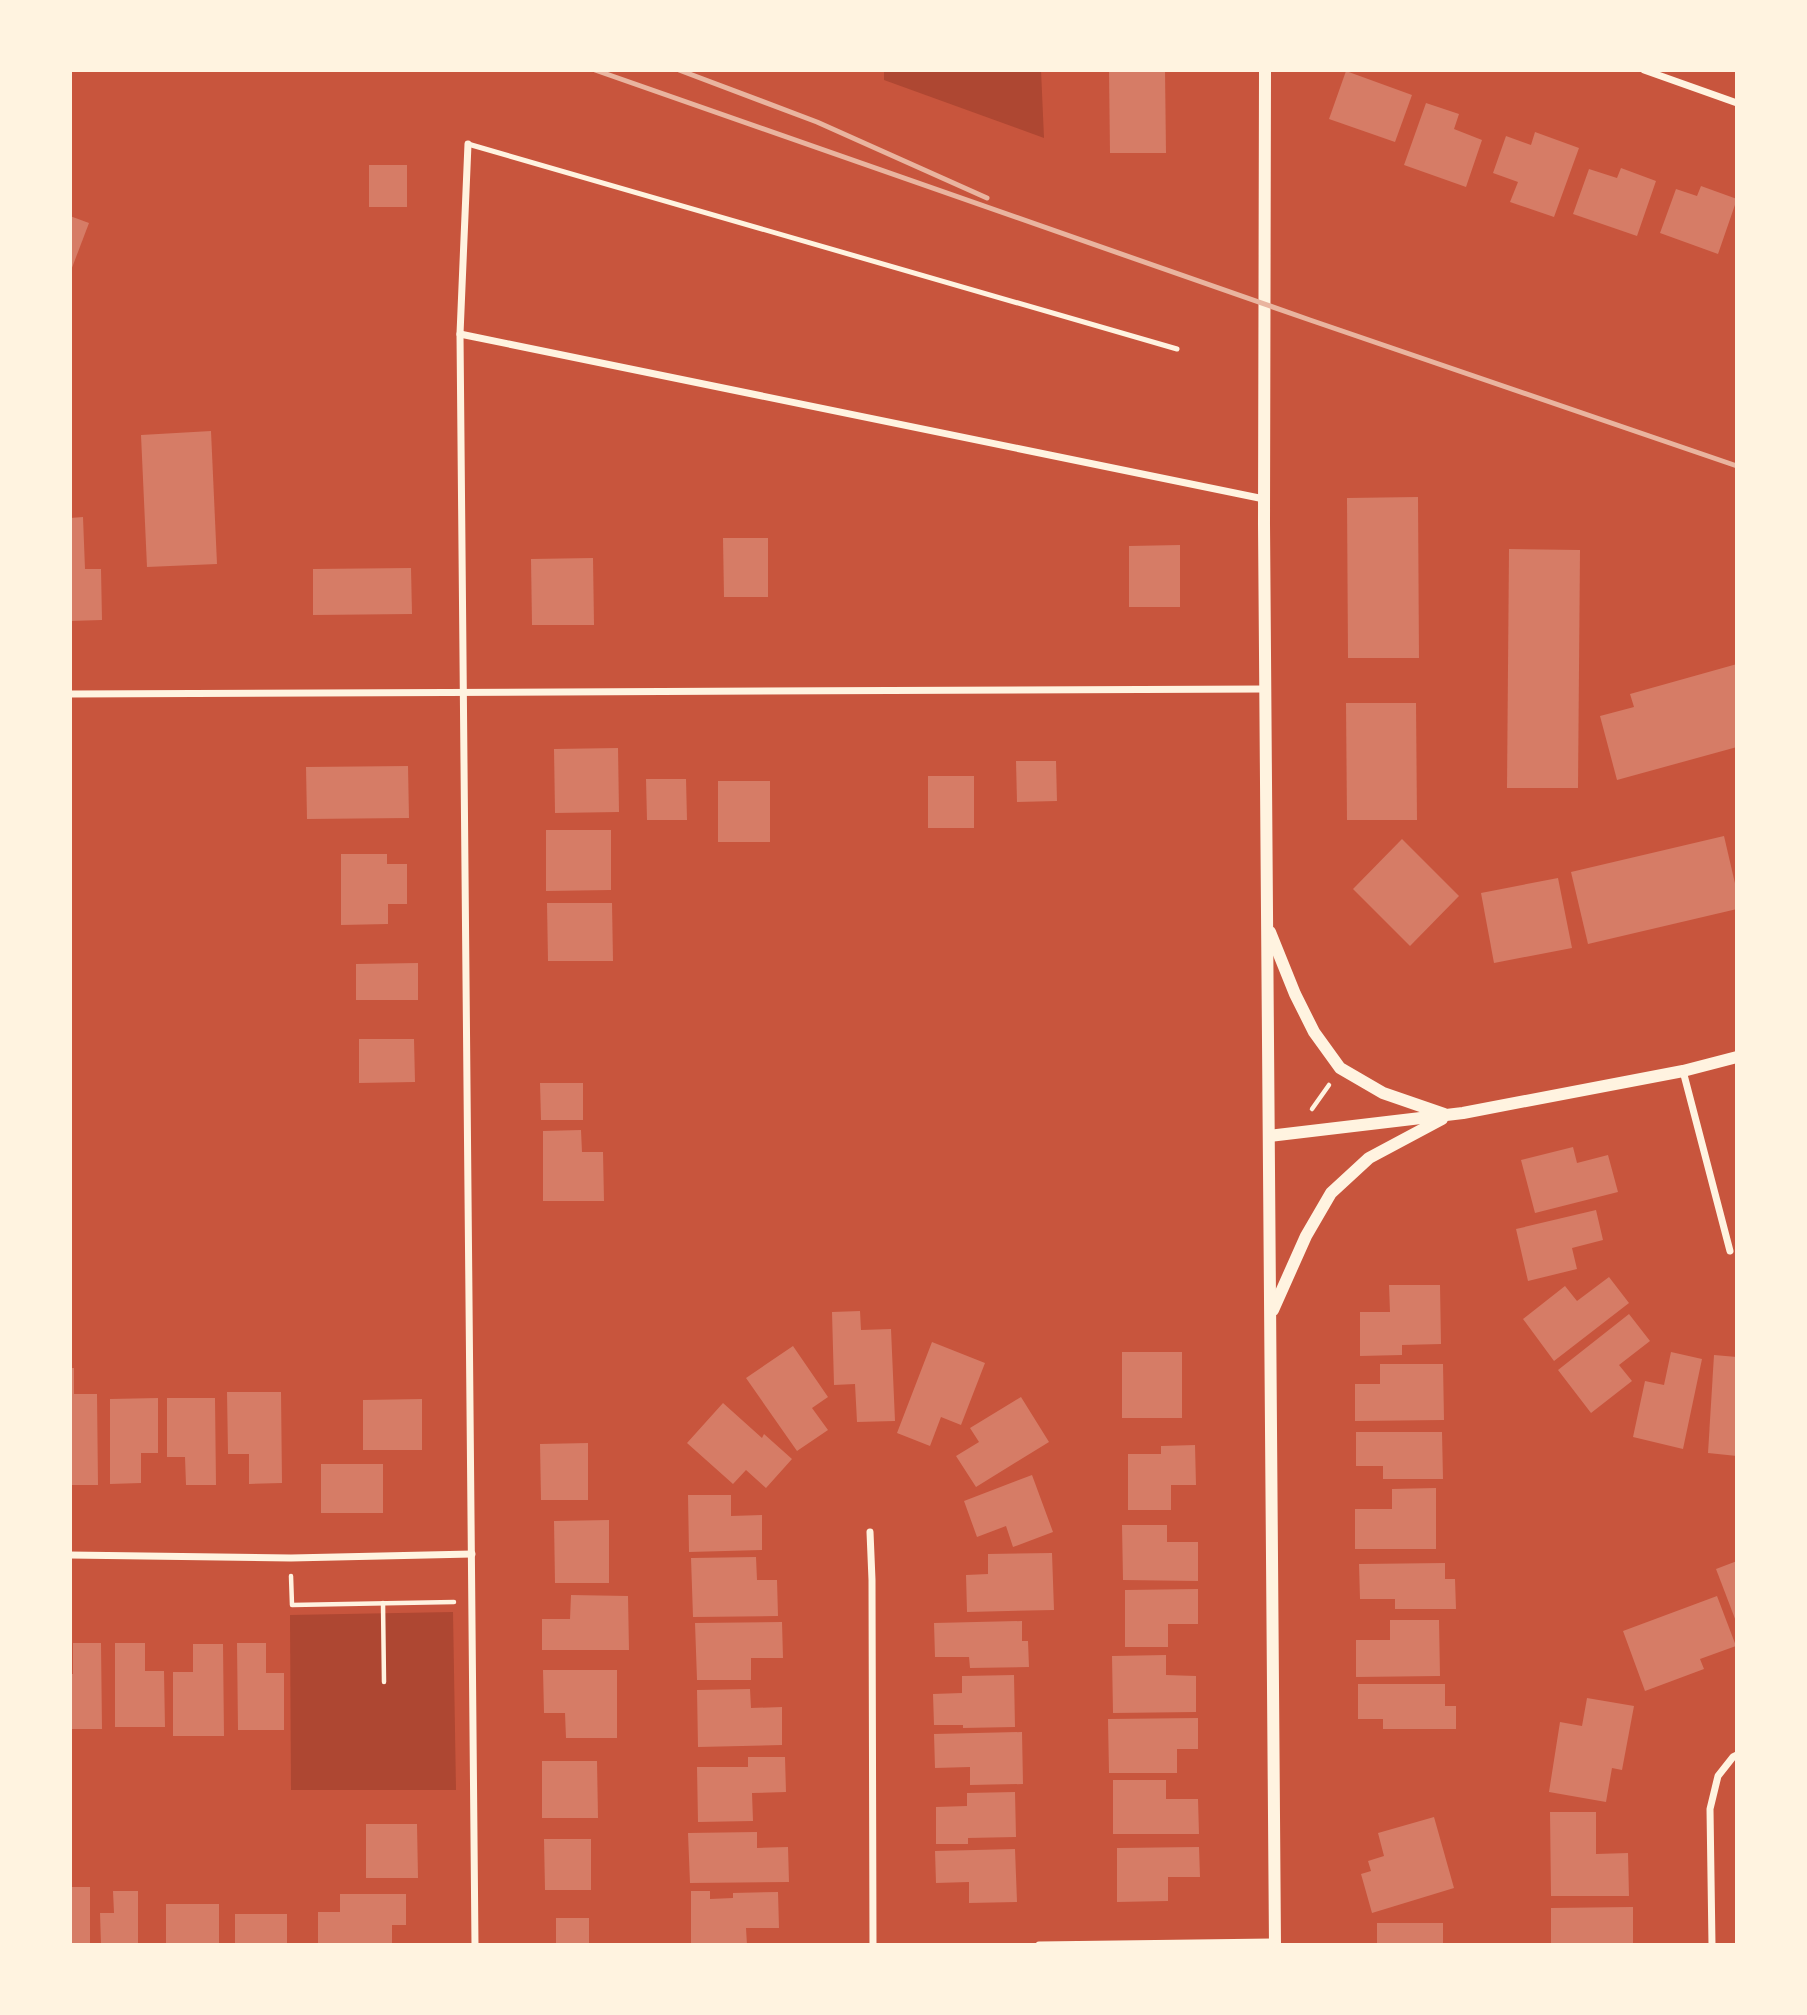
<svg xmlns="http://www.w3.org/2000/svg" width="1807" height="2015" viewBox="0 0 1807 2015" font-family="'Titillium Web',sans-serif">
<rect width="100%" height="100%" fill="#c8553d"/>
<g fill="#ae4732">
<polygon points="884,70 1041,70 1044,138 884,80"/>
<polygon points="453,1612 456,1790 291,1790 290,1615"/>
</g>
<g fill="#d67c66">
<polygon points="1109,70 1165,70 1166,153 1110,153"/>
<polygon points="1346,71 1412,95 1395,142 1329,119"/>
<polygon points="1426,103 1459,114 1454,129 1482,140 1466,187 1404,165"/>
<polygon points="1535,132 1579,148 1554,217 1510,202 1518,182 1493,173 1506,136 1531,145"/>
<rect x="369" y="165" width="38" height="42"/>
<polygon points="1621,168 1656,181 1637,236 1573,214 1589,169 1617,178"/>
<polygon points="1701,186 1737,199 1718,254 1660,233 1676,189 1697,196"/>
<polygon points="70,216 89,223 70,273"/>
<polygon points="211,431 217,564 147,567 141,435"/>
<polygon points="1418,497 1419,658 1348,658 1347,498"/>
<polygon points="83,517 85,569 101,569 102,620 70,621 70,518"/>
<polygon points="723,538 768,538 768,597 724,597"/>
<polygon points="1180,545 1180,607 1129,607 1129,546"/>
<polygon points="1509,549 1580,550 1578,788 1507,788"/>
<polygon points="593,558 594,625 532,625 531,559"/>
<polygon points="411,568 412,614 313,615 313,569"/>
<polygon points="1737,664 1737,747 1617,780 1600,716 1634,707 1630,694"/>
<polygon points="1346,703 1416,703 1417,820 1347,820"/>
<polygon points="618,748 619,812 555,813 554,749"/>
<polygon points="1016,761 1056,761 1057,801 1017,802"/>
<polygon points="408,766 409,818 307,819 306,767"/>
<rect x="928" y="776" width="46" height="52"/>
<polygon points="646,779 686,779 687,820 647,820"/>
<rect x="718" y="781" width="52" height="61"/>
<polygon points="546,830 611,830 611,890 546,891"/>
<polygon points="1724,836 1737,892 1737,909 1588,944 1571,872"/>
<polygon points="1402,839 1459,896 1410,946 1353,889"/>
<polygon points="341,854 387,854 387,864 407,864 407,904 388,904 388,924 341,925"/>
<polygon points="1558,878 1572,948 1494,963 1481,893"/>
<polygon points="547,903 612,903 613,961 548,961"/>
<polygon points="418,963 418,1000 356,1000 356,964"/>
<polygon points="359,1039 414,1039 415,1082 359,1083"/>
<polygon points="540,1083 583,1083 583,1120 541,1120"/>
<polygon points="581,1130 582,1152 603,1152 604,1201 543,1201 543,1131"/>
<polygon points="1573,1147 1577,1163 1608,1155 1618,1192 1535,1213 1521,1160"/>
<polygon points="1596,1210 1603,1240 1572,1248 1577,1269 1528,1281 1516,1229"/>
<polygon points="1609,1277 1629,1303 1554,1361 1523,1319 1565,1286 1577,1301"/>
<polygon points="1389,1285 1440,1285 1441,1344 1402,1345 1402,1355 1360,1356 1360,1312 1390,1312"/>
<polygon points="860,1311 861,1330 891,1329 895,1421 857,1422 855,1384 834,1385 832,1312"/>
<polygon points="1629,1314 1650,1341 1619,1365 1632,1381 1591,1413 1558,1370"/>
<polygon points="932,1342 985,1363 961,1425 941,1417 930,1446 897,1433"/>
<polygon points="793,1346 828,1397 812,1408 828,1430 797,1451 746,1378"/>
<rect x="1122" y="1352" width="60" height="66"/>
<polygon points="1671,1352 1702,1359 1683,1449 1633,1437 1645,1381 1664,1385"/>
<polygon points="1714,1355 1737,1357 1737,1456 1708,1453"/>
<polygon points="1380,1364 1443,1364 1444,1420 1355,1421 1355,1384 1380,1384"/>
<polygon points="70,1368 74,1368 74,1394 97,1394 98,1485 70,1485"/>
<polygon points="227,1392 281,1392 282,1483 249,1484 249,1454 228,1454"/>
<polygon points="1021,1397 1049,1442 976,1487 956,1456 979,1442 970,1428"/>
<polygon points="158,1398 158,1453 141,1453 141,1483 110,1484 110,1399"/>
<polygon points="167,1398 215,1398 216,1485 186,1485 185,1457 167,1457"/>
<polygon points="422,1399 422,1450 363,1450 363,1400"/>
<polygon points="723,1403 762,1438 764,1434 792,1459 766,1488 746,1470 733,1484 687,1443"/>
<polygon points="1356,1432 1442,1432 1443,1479 1383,1479 1383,1466 1356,1466"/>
<polygon points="588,1443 588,1500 541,1500 540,1444"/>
<polygon points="1195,1445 1196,1485 1171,1485 1171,1510 1128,1510 1128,1454 1161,1454 1161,1446"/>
<rect x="321" y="1464" width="62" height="49"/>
<polygon points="1032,1475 1053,1532 1013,1547 1006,1526 977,1537 964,1501"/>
<polygon points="1436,1488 1436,1549 1355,1549 1355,1509 1392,1509 1392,1489"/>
<polygon points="688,1495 731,1495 731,1516 762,1515 762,1550 689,1552"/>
<polygon points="609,1520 609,1583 555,1583 554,1521"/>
<polygon points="1122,1525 1167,1525 1167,1542 1198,1542 1198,1581 1123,1580"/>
<polygon points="1052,1553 1054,1610 967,1612 966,1575 988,1574 988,1554"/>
<polygon points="756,1557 757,1580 777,1580 778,1616 693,1617 691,1558"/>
<polygon points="1737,1561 1737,1624 1716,1569"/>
<polygon points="1445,1563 1445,1579 1455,1579 1456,1609 1395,1609 1395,1599 1360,1599 1359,1564"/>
<polygon points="1198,1589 1198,1624 1168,1624 1168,1647 1125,1647 1125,1590"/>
<polygon points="571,1595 628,1596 629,1650 542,1650 542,1619 570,1619"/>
<polygon points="1717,1596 1736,1646 1700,1659 1704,1669 1645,1691 1623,1631"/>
<polygon points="1390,1620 1439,1620 1440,1676 1356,1677 1356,1640 1390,1640"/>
<polygon points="1022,1621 1022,1641 1028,1641 1029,1667 970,1668 969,1657 935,1657 934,1623"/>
<polygon points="782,1622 783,1658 751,1658 751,1680 697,1680 695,1623"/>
<polygon points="73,1643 101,1643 102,1729 70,1729 70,1674 73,1674"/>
<polygon points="115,1643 145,1643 145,1671 164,1671 165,1727 115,1727"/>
<polygon points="237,1643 266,1643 266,1673 284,1673 284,1730 238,1730"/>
<polygon points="193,1644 223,1644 224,1736 173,1736 173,1672 193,1672"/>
<polygon points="1166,1655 1166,1675 1196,1676 1196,1712 1113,1713 1112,1656"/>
<polygon points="543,1670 617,1670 617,1738 566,1738 565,1713 544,1713"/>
<polygon points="1014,1675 1015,1727 963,1728 963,1725 934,1725 933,1694 962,1693 962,1676"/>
<polygon points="1358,1684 1445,1684 1445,1706 1456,1706 1456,1729 1383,1729 1383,1719 1358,1719"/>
<polygon points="750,1689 751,1708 782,1707 782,1745 698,1747 697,1690"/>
<polygon points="1587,1698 1634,1706 1622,1770 1612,1768 1606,1802 1549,1792 1560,1722 1582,1726"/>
<polygon points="1198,1718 1198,1749 1177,1749 1177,1773 1109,1773 1108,1719"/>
<polygon points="1022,1732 1023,1784 970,1785 970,1767 935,1768 934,1734"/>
<polygon points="748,1757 785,1757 786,1792 752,1793 753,1821 698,1822 697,1767 748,1767"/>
<polygon points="542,1761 597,1761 598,1818 542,1818"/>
<polygon points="1113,1780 1166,1780 1166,1799 1198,1799 1199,1834 1113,1834"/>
<polygon points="1015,1792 1016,1837 968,1838 968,1844 936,1844 936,1807 967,1806 967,1793"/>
<polygon points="1550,1812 1596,1812 1596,1854 1628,1853 1629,1896 1551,1896"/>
<polygon points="1434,1817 1454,1888 1372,1913 1361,1874 1371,1871 1368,1861 1384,1856 1378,1833"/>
<polygon points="366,1824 417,1824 418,1878 366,1878"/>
<polygon points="757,1832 757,1848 788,1847 789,1882 690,1883 688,1833"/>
<polygon points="544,1839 591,1839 591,1890 545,1890"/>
<polygon points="1199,1847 1200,1877 1168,1877 1168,1901 1117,1902 1117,1848"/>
<polygon points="1015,1849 1017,1902 969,1903 969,1882 936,1883 935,1851"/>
<rect x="70" y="1887" width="20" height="56"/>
<polygon points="113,1891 138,1891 138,1945 101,1945 100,1913 114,1913"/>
<polygon points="691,1891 710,1891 710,1899 733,1898 733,1893 778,1892 779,1928 746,1928 747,1945 691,1945"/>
<polygon points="340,1894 406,1894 406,1925 392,1925 392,1945 318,1945 318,1912 340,1912"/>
<rect x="166" y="1904" width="53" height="41"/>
<polygon points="1633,1907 1633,1945 1551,1945 1551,1908"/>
<rect x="235" y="1914" width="52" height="31"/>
<rect x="556" y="1918" width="33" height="27"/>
<rect x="1377" y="1923" width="66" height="22"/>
</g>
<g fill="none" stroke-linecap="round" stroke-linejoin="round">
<g stroke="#fff3e0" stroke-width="4.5">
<polyline points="1312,1109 1329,1085"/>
<polyline points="291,1576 292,1605 454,1602"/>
<polyline points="383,1603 384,1682"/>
</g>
<polyline stroke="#fff3e0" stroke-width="5" points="468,144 1177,349"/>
<g stroke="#fff3e0" stroke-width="7">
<polyline points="1644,70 1737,103"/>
<polyline points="468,144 460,334 475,1945"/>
<polyline points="460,334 1264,499"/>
<polyline points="70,694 1266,689"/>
<polyline points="1683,1071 1730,1251"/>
<polyline points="870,1532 872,1580 873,1945"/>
<polyline points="70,1555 291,1558 472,1554"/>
<polyline points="1039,1945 1275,1942"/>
<polyline points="1712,1945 1710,1809 1718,1776 1733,1757 1737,1755"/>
</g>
<g stroke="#fff3e0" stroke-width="12">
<polyline points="1265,70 1264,524 1275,1945"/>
<polyline points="1270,932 1295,994 1314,1032 1340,1068 1383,1093 1444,1114"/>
<polyline points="1269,1136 1463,1113 1683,1071 1737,1057"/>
<polyline points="1273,1310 1306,1236 1331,1193 1369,1158 1442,1119"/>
</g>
<g stroke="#e9b49f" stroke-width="5">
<polyline points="595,70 1310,320 1737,466"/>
<polyline points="679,70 817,122 987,198"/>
</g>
</g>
<rect width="1807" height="2015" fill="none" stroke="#fff3e0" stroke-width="144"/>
</svg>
